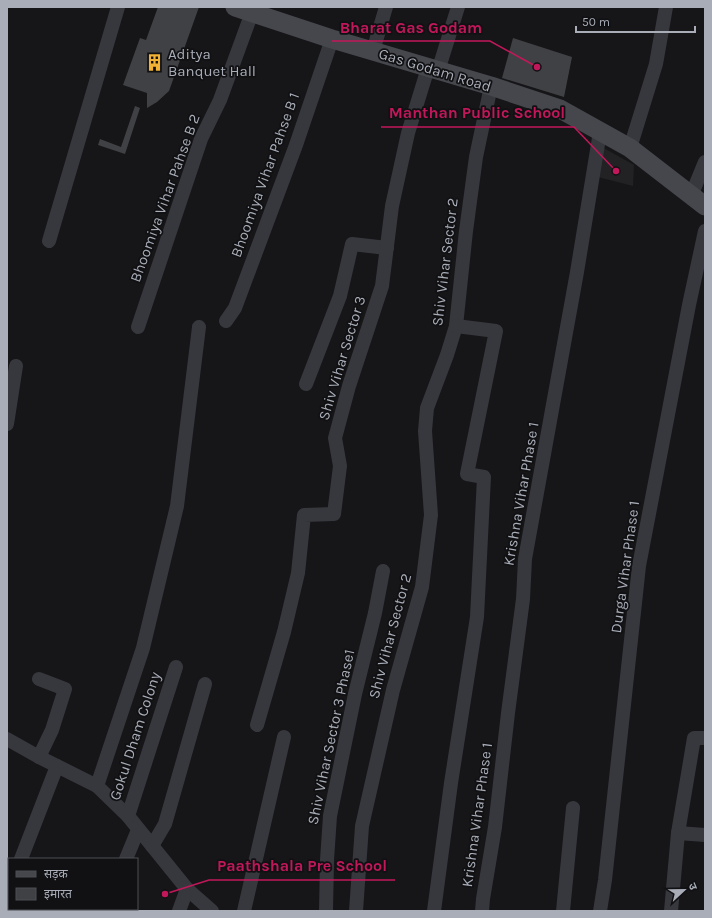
<svg xmlns="http://www.w3.org/2000/svg" width="712" height="918" viewBox="0 0 712 918" font-family="Karla,'Noto Sans Devanagari',sans-serif">
<rect width="100%" height="100%" fill="#161618"/>
<polygon fill="#222225" points="602,147 634,165 633,186 598,177"/>
<g fill="#404145">
<polygon points="158,7 199,7 169,91 157,102 147,108 147,93 123,85 140,38 146,40"/>
<polygon points="513,38 572,57 564,97 502,78"/>
<polygon points="135,106 140,108 125,154 98,145 100,139 121,147"/>
</g>
<g fill="none" stroke-linecap="round" stroke-linejoin="round">
<g stroke="#37383d" stroke-width="14">
<polyline points="373,51 386,7"/>
<polyline points="438,71 458,7"/>
<polyline points="630,148 656,64 666,7"/>
<polyline points="691,196 705,162"/>
<polyline points="49,241 118,7"/>
<polyline points="226,321 235,308 296,145 332,39"/>
<polyline points="138,327 201,139 220,100 254,7"/>
<polyline points="306,384 340,296 352,244 387,248"/>
<polyline points="7,424 16,366"/>
<polyline points="257,725 284,632 298,573 304,515 334,514 340,466 335,438 349,386 382,286 392,206 408,133 428,68"/>
<polyline points="7,739 39,757 97,786 128,816 187,889 212,911"/>
<polyline points="39,757 52,730 65,689 39,679"/>
<polyline points="97,786 143,648 177,506 199,327"/>
<polyline points="128,816 176,667"/>
<polyline points="678,833 705,835"/>
<polyline points="152,846 165,824 205,684"/>
<polyline points="21,859 57,766"/>
<polyline points="126,859 138,830"/>
<polyline points="7,895 9,890"/>
<polyline points="105,911 106,909"/>
<polyline points="179,911 187,889"/>
<polyline points="244,911 284,737"/>
<polyline points="326,911 327,860 330,816 355,694 375,613 383,571"/>
<polyline points="356,911 362,826 393,690 422,587 431,515 425,431 427,408 447,355 456,326 466,231 476,157 491,86"/>
<polyline points="434,911 451,783 477,617 484,477 467,474 496,331 456,326"/>
<polyline points="482,911 483,899 495,827 508,713 523,599 525,559 577,272 600,132"/>
<polyline points="563,911 573,808"/>
<polyline points="600,911 605,880 639,566 689,305 705,231"/>
<polyline points="671,911 678,833 694,738 705,738"/>
</g>
<polyline stroke="#45474d" stroke-width="19" points="235,7 332,39 491,86 560,109 630,148 705,206"/>
</g>
<defs>
<symbol id="building-bare" viewBox="-9 -9 18 18"><path d="M-4-6H4V6H1V3H-1V6H-4ZM-2.5-4.3h1.7v1.8h-1.7ZM.8-4.3h1.7v1.8H.8ZM-2.5-1h1.7V.8h-1.7ZM.8-1h1.7V.8H.8Z" fill="#f2b134" stroke="#111113" stroke-width="2.5" paint-order="stroke"/></symbol>
</defs>
<g fill-rule="evenodd">
<use href="#building-bare" x="142" y="50" width="25" height="25"/>
</g>
<g text-anchor="middle" stroke-width="3.5" stroke-linejoin="round" paint-order="stroke">
<g font-size="15" fill="#a8adb8" stroke="#111113" text-anchor="start">
<text x="168" y="59">Aditya<tspan x="168" dy="17">Banquet Hall</tspan></text>
</g>
<g font-size="15" fill="#a8adb8" stroke="#111113">
<text transform="translate(435 70) rotate(17)" y="5">Gas Godam Road</text>
<text transform="translate(265 175) rotate(-70)" y="5">Bhoomiya Vihar Pahse B 1</text>
<text transform="translate(165 198) rotate(-70)" y="5">Bhoomiya Vihar Pahse B 2</text>
<text transform="translate(445 262) rotate(-83)" y="5">Shiv Vihar Sector 2</text>
<text transform="translate(342 358) rotate(-73)" y="5">Shiv Vihar Sector 3</text>
<text transform="translate(521 494) rotate(-80)" y="5">Krishna Vihar Phase 1</text>
<text transform="translate(625 567) rotate(-82)" y="5">Durga Vihar Phase 1</text>
<text transform="translate(390 636) rotate(-75)" y="5">Shiv Vihar Sector 2</text>
<text transform="translate(135 736) rotate(-72)" y="5">Gokul Dham Colony</text>
<text transform="translate(331 737) rotate(-78)" y="5">Shiv Vihar Sector 3 Phase1</text>
<text transform="translate(477 815) rotate(-82)" y="5">Krishna Vihar Phase 1</text>
</g>
</g>
<path fill="none" stroke="#c2185b" stroke-width="1.5" d="M537 67L490 41H332M616 171L574 127H381M165 894L209 880H395"/>
<g fill="#c2185b" stroke="#111113" stroke-width="1.5">
<circle cx="537" cy="67" r="4"/>
<circle cx="616" cy="171" r="4"/>
<circle cx="165" cy="894" r="4"/>
</g>
<g font-size="16" text-anchor="middle" font-weight="bold" fill="#c2185b" stroke="#111113" stroke-width="3.5" stroke-linejoin="round" paint-order="stroke">
<text x="411" y="33">Bharat Gas Godam</text>
<text x="477" y="118">Manthan Public School</text>
<text x="302" y="871">Paathshala Pre School</text>
</g>
<rect width="712" height="918" fill="none" stroke="#a8adb8" stroke-width="16"/>
<rect x="8" y="858" width="130" height="52" fill="#111113" stroke="#4d4f55"/>
<rect x="16" y="871" width="20" height="6" fill="#45474d" stroke="#4d4f55"/>
<text x="44" y="878" font-size="12" fill="#a8adb8">सड़क</text>
<rect x="16" y="888" width="20" height="12" fill="#404145" stroke="#4d4f55"/>
<text x="44" y="898" font-size="12" fill="#a8adb8">इमारत</text>
<g transform="translate(684 890) rotate(68)" stroke="#111113" stroke-width="3" paint-order="stroke">
<path d="M0-3L7 15L0 10L-7 15Z" fill="#a8adb8"/>
<text y="-6" font-size="11" font-weight="bold" text-anchor="middle" fill="#a8adb8">उ</text>
</g>
<path d="M576 26v6h119v-6" fill="none" stroke="#a8adb8" stroke-width="2"/>
<text x="582" y="26" font-size="12" fill="#a8adb8" stroke="#111113" stroke-width="3" paint-order="stroke">50 m</text>
</svg>
